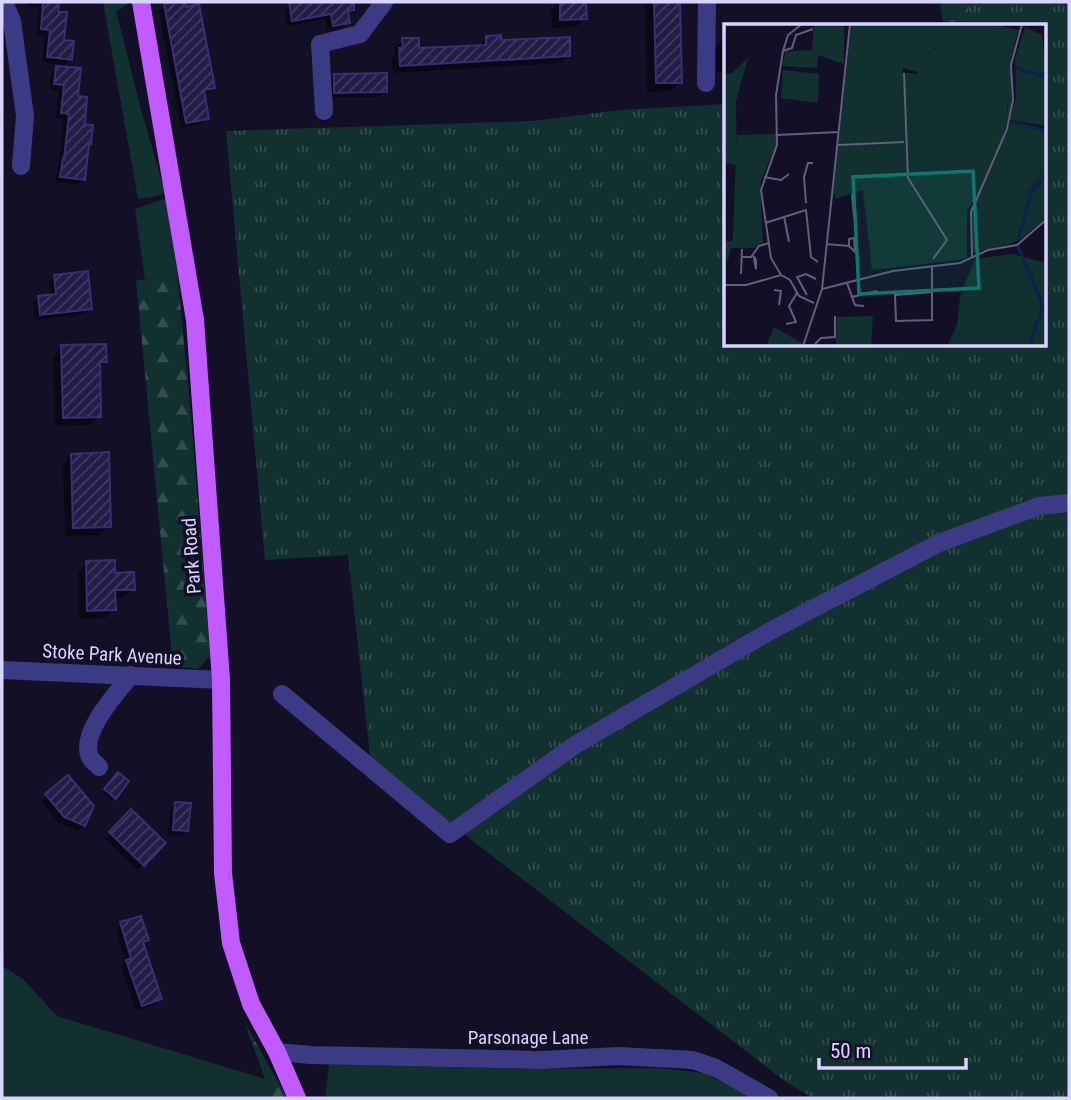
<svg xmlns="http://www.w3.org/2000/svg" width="1071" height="1100" viewBox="0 0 1071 1100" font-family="'Roboto Condensed',sans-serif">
<defs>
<pattern id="forest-firs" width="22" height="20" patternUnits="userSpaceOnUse" patternTransform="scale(1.75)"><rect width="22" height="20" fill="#12302f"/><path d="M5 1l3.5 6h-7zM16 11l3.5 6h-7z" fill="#344d4e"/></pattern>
<pattern id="park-tufts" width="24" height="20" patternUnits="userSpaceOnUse" patternTransform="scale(1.75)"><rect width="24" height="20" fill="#12302f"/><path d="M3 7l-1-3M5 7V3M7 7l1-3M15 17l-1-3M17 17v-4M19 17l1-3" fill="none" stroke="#344d4e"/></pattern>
<pattern id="building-hatch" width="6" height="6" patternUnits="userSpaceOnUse" patternTransform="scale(1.75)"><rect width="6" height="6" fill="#241b47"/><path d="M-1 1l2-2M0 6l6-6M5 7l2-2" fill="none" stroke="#433b63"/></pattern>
</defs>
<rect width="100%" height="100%" fill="#130f26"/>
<g fill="#12302f">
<polygon points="103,2 127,2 127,5 116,11 142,113 165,192 158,196 138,199"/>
<polygon points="166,198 178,279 145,280 135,209"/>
<polygon points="2,966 23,979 57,1016 265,1079 267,1098 2,1098"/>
<polygon points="329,1064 533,1069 658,1068 705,1073 752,1098 325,1098"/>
</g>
<g fill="url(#forest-firs)">
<polygon points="940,2 970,2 965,26 944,26"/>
<polygon points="178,279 191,416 210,656 198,669 173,666 136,280"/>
<polygon points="244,1021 287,1098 267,1098 265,1079"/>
</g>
<polygon fill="url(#park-tufts)" points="970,2 1069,2 1069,1098 813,1098 786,1082 447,821 370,756 348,555 265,560 226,131 533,121 620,110 726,104 726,345 1045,345 1045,26 965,26"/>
<g fill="#0007">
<polygon points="29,2 57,2 56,13 62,42 70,59 64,65 42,62 45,35 36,34 39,8 29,6"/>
<polygon points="302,2 345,2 348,22 342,28 327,30 326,19 287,26 284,10 290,4"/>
<polygon points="560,2 585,2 585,18 576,27 552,28 551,10"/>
<polygon points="645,2 678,2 680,82 671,91 647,92"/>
<polygon points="165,6 213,88 208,93 202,94 207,118 201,124 181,128 159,12"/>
<polygon points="726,36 726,71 716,72 715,48"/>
<polygon points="487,38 500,42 569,56 561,63 393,73 392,58 396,54 395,48 403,40 418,50 479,46"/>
<polygon points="57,68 76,98 87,145 83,179 78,185 56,182 58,166 59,164 64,119 56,118 59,91 50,90 51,73"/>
<polygon points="335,76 385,91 380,97 329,97 329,82"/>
<polygon points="54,277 91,308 85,314 35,320 33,303 38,297 50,296 49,282"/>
<polygon points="62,347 105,361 98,368 99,416 90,425 55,426 53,356"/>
<polygon points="71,456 109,526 100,535 65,536 63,464"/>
<polygon points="87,563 113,575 133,589 124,598 114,598 114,609 105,618 79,619 78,572"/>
<polygon points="118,775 127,781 112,800 103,793"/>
<polygon points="68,777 84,825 78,831 58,822 41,801"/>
<polygon points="175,804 187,831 181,836 168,835 170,809"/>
<polygon points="131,812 163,843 137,870 105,839"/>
<polygon points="121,924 147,940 142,945 160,999 154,1005 136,1011 121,967 126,963 116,929"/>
</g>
<g fill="url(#building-hatch)" stroke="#3b2d73" stroke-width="2">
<polygon points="43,2 59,2 58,12 67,12 64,40 74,41 72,60 47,57 50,30 41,29"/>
<polygon points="179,2 185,2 186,7 199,4 215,88 204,90 209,119 186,123 164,4"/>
<polygon points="289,2 354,2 354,10 348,11 350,23 333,26 331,14 292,21"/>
<polygon points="560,2 586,2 587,19 560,20"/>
<polygon points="654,2 680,2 682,83 656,83"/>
<polygon points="501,35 501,40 570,37 570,56 400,66 399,48 403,48 402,38 419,38 419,48 486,45 486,36"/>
<polygon points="56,66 81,68 78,96 87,97 85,124 93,125 91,144 89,144 85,180 60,177 63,158 64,159 69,114 61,113 64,85 54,84"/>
<polygon points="387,73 387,92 334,93 334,74"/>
<polygon points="88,271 92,309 40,315 38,296 56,294 54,275"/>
<polygon points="106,344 107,362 100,362 101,417 63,418 61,345"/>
<polygon points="109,452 111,527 73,528 71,454"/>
<polygon points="115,560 115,573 134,572 135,590 115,590 116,610 87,611 86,561"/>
<polygon points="118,772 129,781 116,799 104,789"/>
<polygon points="68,775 94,806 85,826 64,817 45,794"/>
<polygon points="175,802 191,803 188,831 173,830"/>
<polygon points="131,809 166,843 144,866 109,832"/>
<polygon points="141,916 149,940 143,942 162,999 142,1006 126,960 131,958 120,922"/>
</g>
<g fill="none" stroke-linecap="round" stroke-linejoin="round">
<g stroke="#3d3a85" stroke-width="18">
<polyline points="4,2 12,21 25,116 21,166"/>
<polyline points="706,83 707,2"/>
<polyline points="324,111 320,44 360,34 384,2"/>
<polyline points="2,670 221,680"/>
<polyline points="282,694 450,834 575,745 772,630 939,543 1039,506 1069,503"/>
<path d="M99 767C97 764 93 762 91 759 77 735 117 693 131 675"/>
<polyline points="277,1052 311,1055 542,1060 618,1056 693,1060 716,1068 769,1098"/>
</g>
<polyline stroke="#c25bff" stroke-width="18" points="141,2 195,320 221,680 223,873 231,943 251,1004 277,1052 297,1098"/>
</g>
<g text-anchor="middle" stroke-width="7" stroke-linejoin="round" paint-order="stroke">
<g font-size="19" fill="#d9d4ff" stroke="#130f26">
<text transform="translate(191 556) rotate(-94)" y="7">Park Road</text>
<text transform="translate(112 654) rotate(3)" y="7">Stoke Park Avenue</text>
<text x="528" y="1044">Parsonage Lane</text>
</g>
</g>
<g transform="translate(724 24)">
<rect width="322" height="322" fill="#130f26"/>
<path d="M129 0H270L294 6 287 36H264L287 71 255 169 243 186V235L148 246 139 166 111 175ZM212 23 220 28 205 52 178 48 179 44 193 48 191 41ZM301 3 318 11 322 41 319 50 292 45 322 54V102L286 96 292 74 291 35ZM24 34 12 77 13 141 0 139V49L7 50ZM59 46 95 50 94 79 57 74ZM287 98 322 108V142L303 169 288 220 249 228 248 187ZM25 153 36 159 39 219 31 224H7L4 236 0 235V217H8L9 212 11 156ZM288 230 318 238 322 235V322H223L233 301 236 272 251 235ZM149 292 147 322H112L113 293Z" fill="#12302f" fill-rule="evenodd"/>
<path d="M120 0V40L94 31 93 44 58 42 62 27 88 26 90 1ZM127 0H146L144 7 151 6 155 13 135 36 117 162 139 166 109 171ZM213 23 220 28 210 53H195L191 41ZM264 35 287 36V86L272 133 261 127 284 87 283 73 277 70 273 52 262 51ZM52 110V122L36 159 25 153 11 156 13 111ZM322 143V194L296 216 284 220 299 175ZM292 271 315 283 309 291 291 280ZM274 284 288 313 280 314 279 322H268L269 289ZM50 303 78 319 77 322H42Z" fill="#12302f"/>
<path d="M153 19 170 22 169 41 179 44V116L125 120 135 36 142 24ZM273 52 284 87 276 114H266L262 127 272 133 248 178 215 225 194 229V238L148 245 139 166 117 162 124 126 176 122 180 133 179 122 205 120 200 94 210 84 205 75 210 53Z" fill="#12302f"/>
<path fill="none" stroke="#0c2248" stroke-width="3.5" d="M292 44 322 53M288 98 322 107M294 216 307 169 322 151M294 222 319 281 305 322"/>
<path fill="none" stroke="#625e7d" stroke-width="2" d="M59 27 68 24 72 11 89 5M180 49 184 154 223 216 209 235M53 111 115 108M114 121 180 118M40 153 57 156 65 150M128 170 130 193M82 179 80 153 84 139H89M60 192 65 218M41 199 82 186 87 233 94 238M102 220 125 222V215L130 214 131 228 125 222M29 232 31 234 32 236V245L30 234M18 233H27L35 222 45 219M248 233 247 188 283 105 289 76 287 41 298 0M208 243V296L172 297 171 271 208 268M17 250 18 225M57 251 47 234 37 166 53 121 52 71 59 27 64 11 78 0M123 259 131 281 140 282M0 261H22L57 251 66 256 75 272 90 279M98 265 169 247 236 239 264 226 293 221 322 196M50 266 57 267 55 281M83 271 73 253 82 250 92 255M128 273 153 267M62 300 72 298 65 282 73 269M91 320 97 314 111 313V292M79 322 98 265 126 0"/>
<path fill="#0f766e" fill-opacity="0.15" stroke="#0f766e" stroke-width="3.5" d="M249 147 255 264 135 270 129 153Z"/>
<rect width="322" height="322" fill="none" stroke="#d9d4ff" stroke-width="3.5"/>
</g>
<rect width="1071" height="1100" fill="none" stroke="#d9d4ff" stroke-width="7"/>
<path d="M819 1058v10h147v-10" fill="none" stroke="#d9d4ff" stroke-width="3.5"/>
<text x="830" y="1058" font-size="21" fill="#d9d4ff" stroke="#130f26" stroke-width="5" paint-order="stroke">50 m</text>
</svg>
